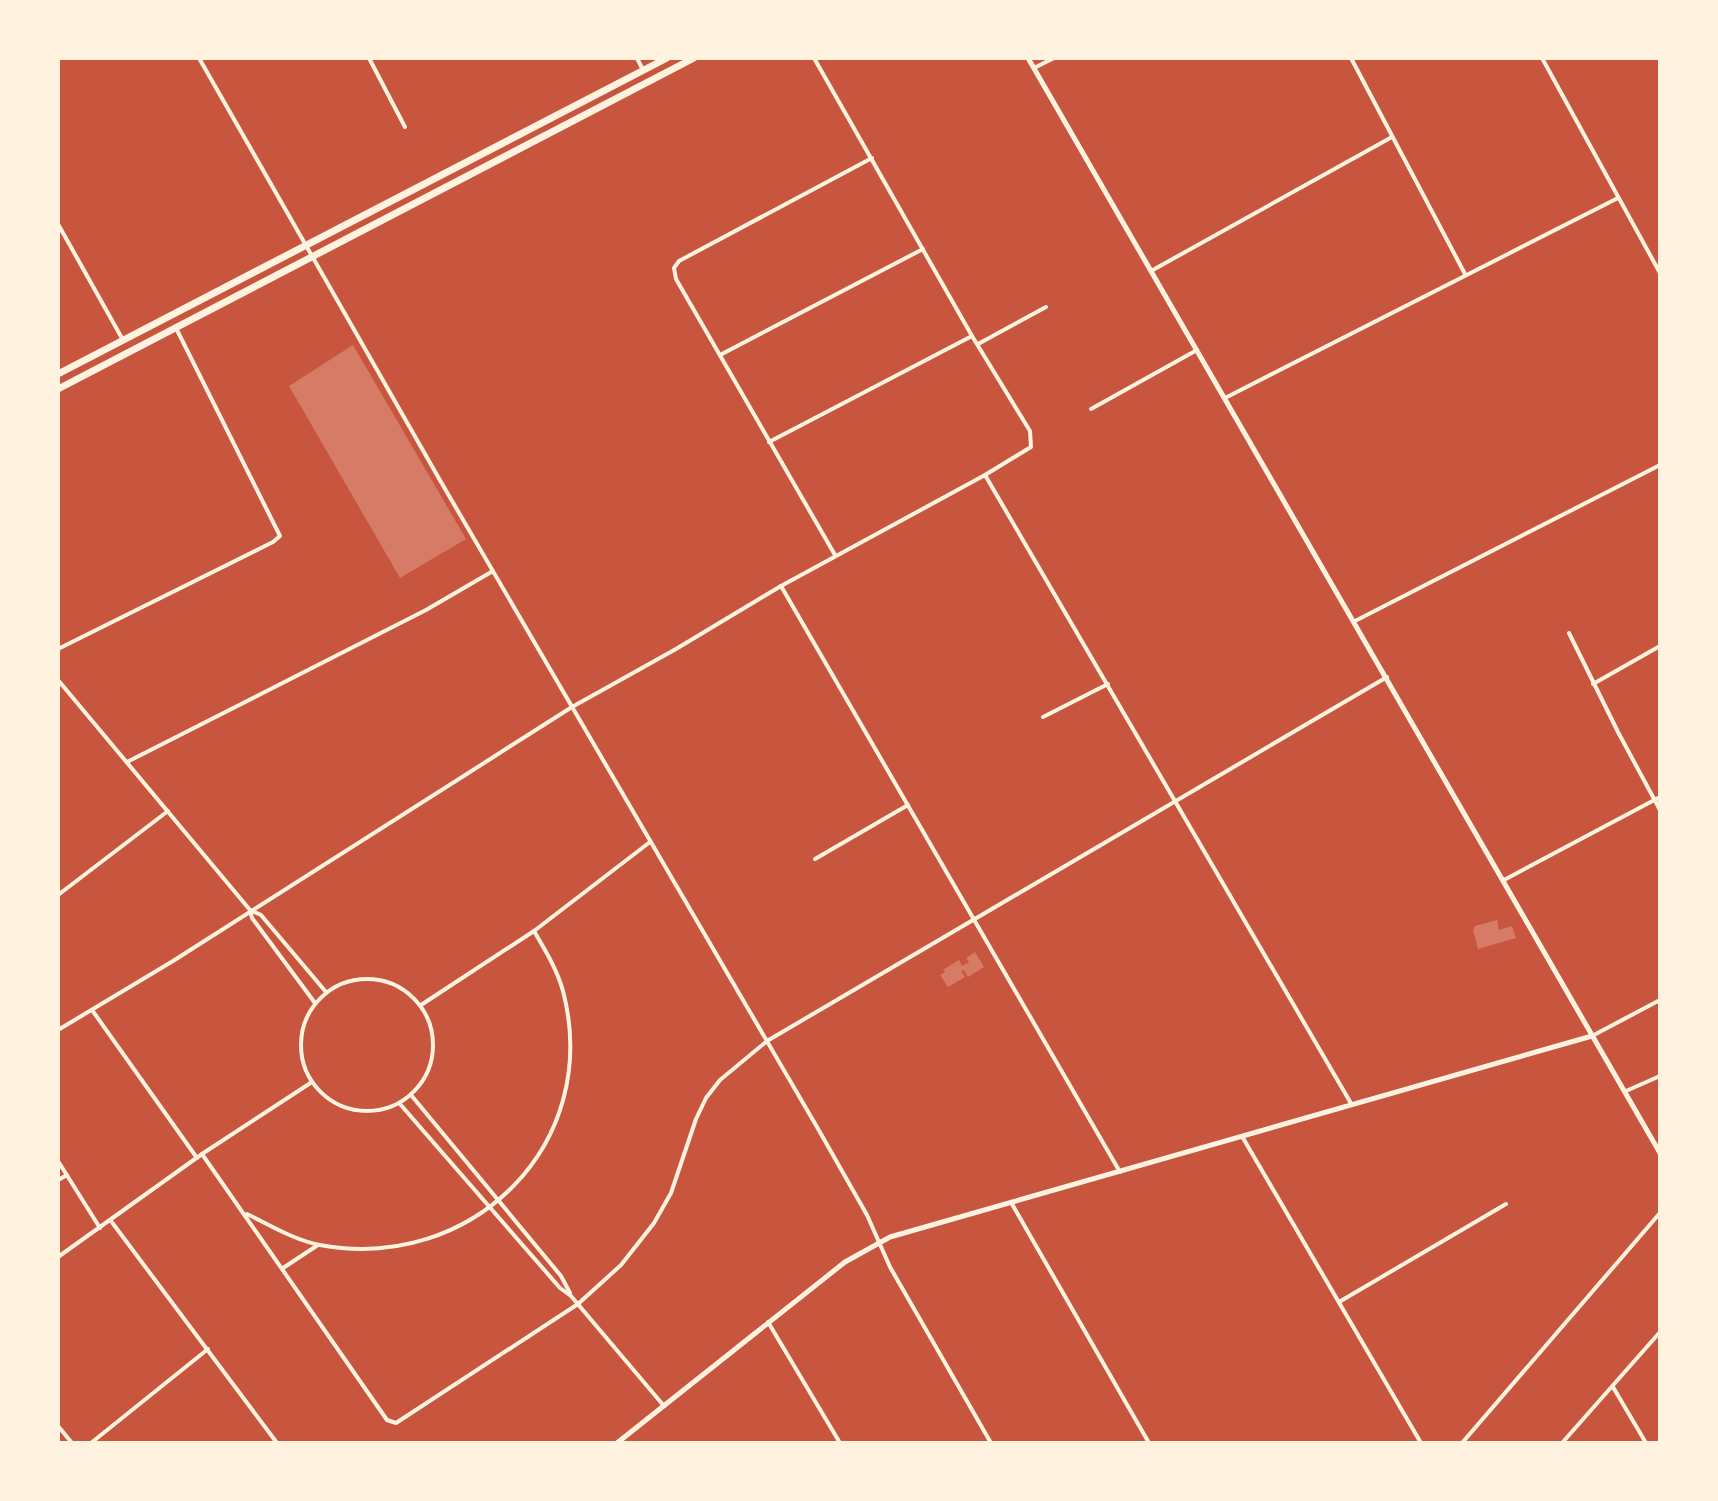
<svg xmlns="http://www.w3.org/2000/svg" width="1718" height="1501" viewBox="0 0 1718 1501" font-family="Mulish,sans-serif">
<rect width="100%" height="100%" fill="#c8553d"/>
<g fill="#d67c66">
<polygon points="353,345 466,539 400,578 289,386"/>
<polygon points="1497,920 1499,930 1512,926 1516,938 1478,949 1473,930 1475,926"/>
<polygon points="975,952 984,967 968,977 964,970 961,971 965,977 948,987 940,975 945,972 943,970 959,960 962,966 969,962 966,958"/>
</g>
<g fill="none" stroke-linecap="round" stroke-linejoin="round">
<g stroke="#fff3e0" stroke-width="4">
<polyline points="199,58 441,482 817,1127 867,1215 890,1267 991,1443"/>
<polyline points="369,58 405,127"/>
<polyline points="637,58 643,70"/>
<polyline points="1351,58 1465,274"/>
<polyline points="1542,58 1660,273"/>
<polyline points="1034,68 1054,58"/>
<polyline points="58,224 123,340"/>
<polyline points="1151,271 1392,137"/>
<polyline points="978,344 1046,307"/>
<polyline points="720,355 923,249"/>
<polyline points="1225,398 1618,198"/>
<polyline points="1091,409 1197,350"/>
<polyline points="769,442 972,336"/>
<polyline points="985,475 1352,1105"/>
<polyline points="835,555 676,279 674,268 679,261 872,158"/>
<polyline points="781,586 1120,1172"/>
<polyline points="1355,621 1660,465"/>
<polyline points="1569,633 1618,732 1660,810"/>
<polyline points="58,649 273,542 280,536 176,328"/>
<polyline points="58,680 250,910 252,918 315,1003"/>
<polyline points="1593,684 1660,646"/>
<polyline points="1043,717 1108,684"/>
<polyline points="127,762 426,610 493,571"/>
<polyline points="815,859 908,805"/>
<polyline points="1504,880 1660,797"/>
<polyline points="58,895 168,811"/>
<polyline points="250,910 261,915 326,992"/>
<circle cx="367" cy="1045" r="66"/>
<polyline points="421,1005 534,931 650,842"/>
<polyline points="92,1010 197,1158"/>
<polyline points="58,1030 173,961 572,707 676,649 781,586 985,475 1031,447 1030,431 972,336 814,58"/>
<polyline points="1592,1036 1660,1000"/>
<polyline points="1626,1091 1660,1076"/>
<polyline points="411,1095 561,1276 570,1293"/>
<polyline points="400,1104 560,1288 571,1296 664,1406"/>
<polyline points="1243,1138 1421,1443"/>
<polyline points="202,1154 387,1420 396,1423 578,1304 621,1265 654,1223 671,1193 696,1119 706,1098 720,1080 767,1041 1387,677"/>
<polyline points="58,1161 100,1228"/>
<polyline points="58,1180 67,1175"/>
<polyline points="1012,1204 1149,1443"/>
<path d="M247 1214C270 1225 294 1240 320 1245 472 1273 603 1144 563 991 557 969 545 950 534 931"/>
<polyline points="111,1221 277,1443"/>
<polyline points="58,1257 202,1154 312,1082"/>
<polyline points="283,1268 318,1245"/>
<polyline points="1339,1302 1506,1204"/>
<polyline points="768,1322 840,1443"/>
<polyline points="1613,1387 1646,1443"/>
<polyline points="58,1426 72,1443"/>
<polyline points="91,1443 208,1349"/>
<polyline points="1462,1443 1660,1213"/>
<polyline points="1562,1443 1660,1332"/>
</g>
<g stroke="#fff3e0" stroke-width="5">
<polyline points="1028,58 1660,1153"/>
<polyline points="617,1443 845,1262 890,1237 1592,1036"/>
</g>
<g stroke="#fff3e0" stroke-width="7">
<polyline points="58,374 667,58"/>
<polyline points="58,389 694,58"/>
</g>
</g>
<rect width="1718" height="1501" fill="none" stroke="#fff3e0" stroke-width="120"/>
</svg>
